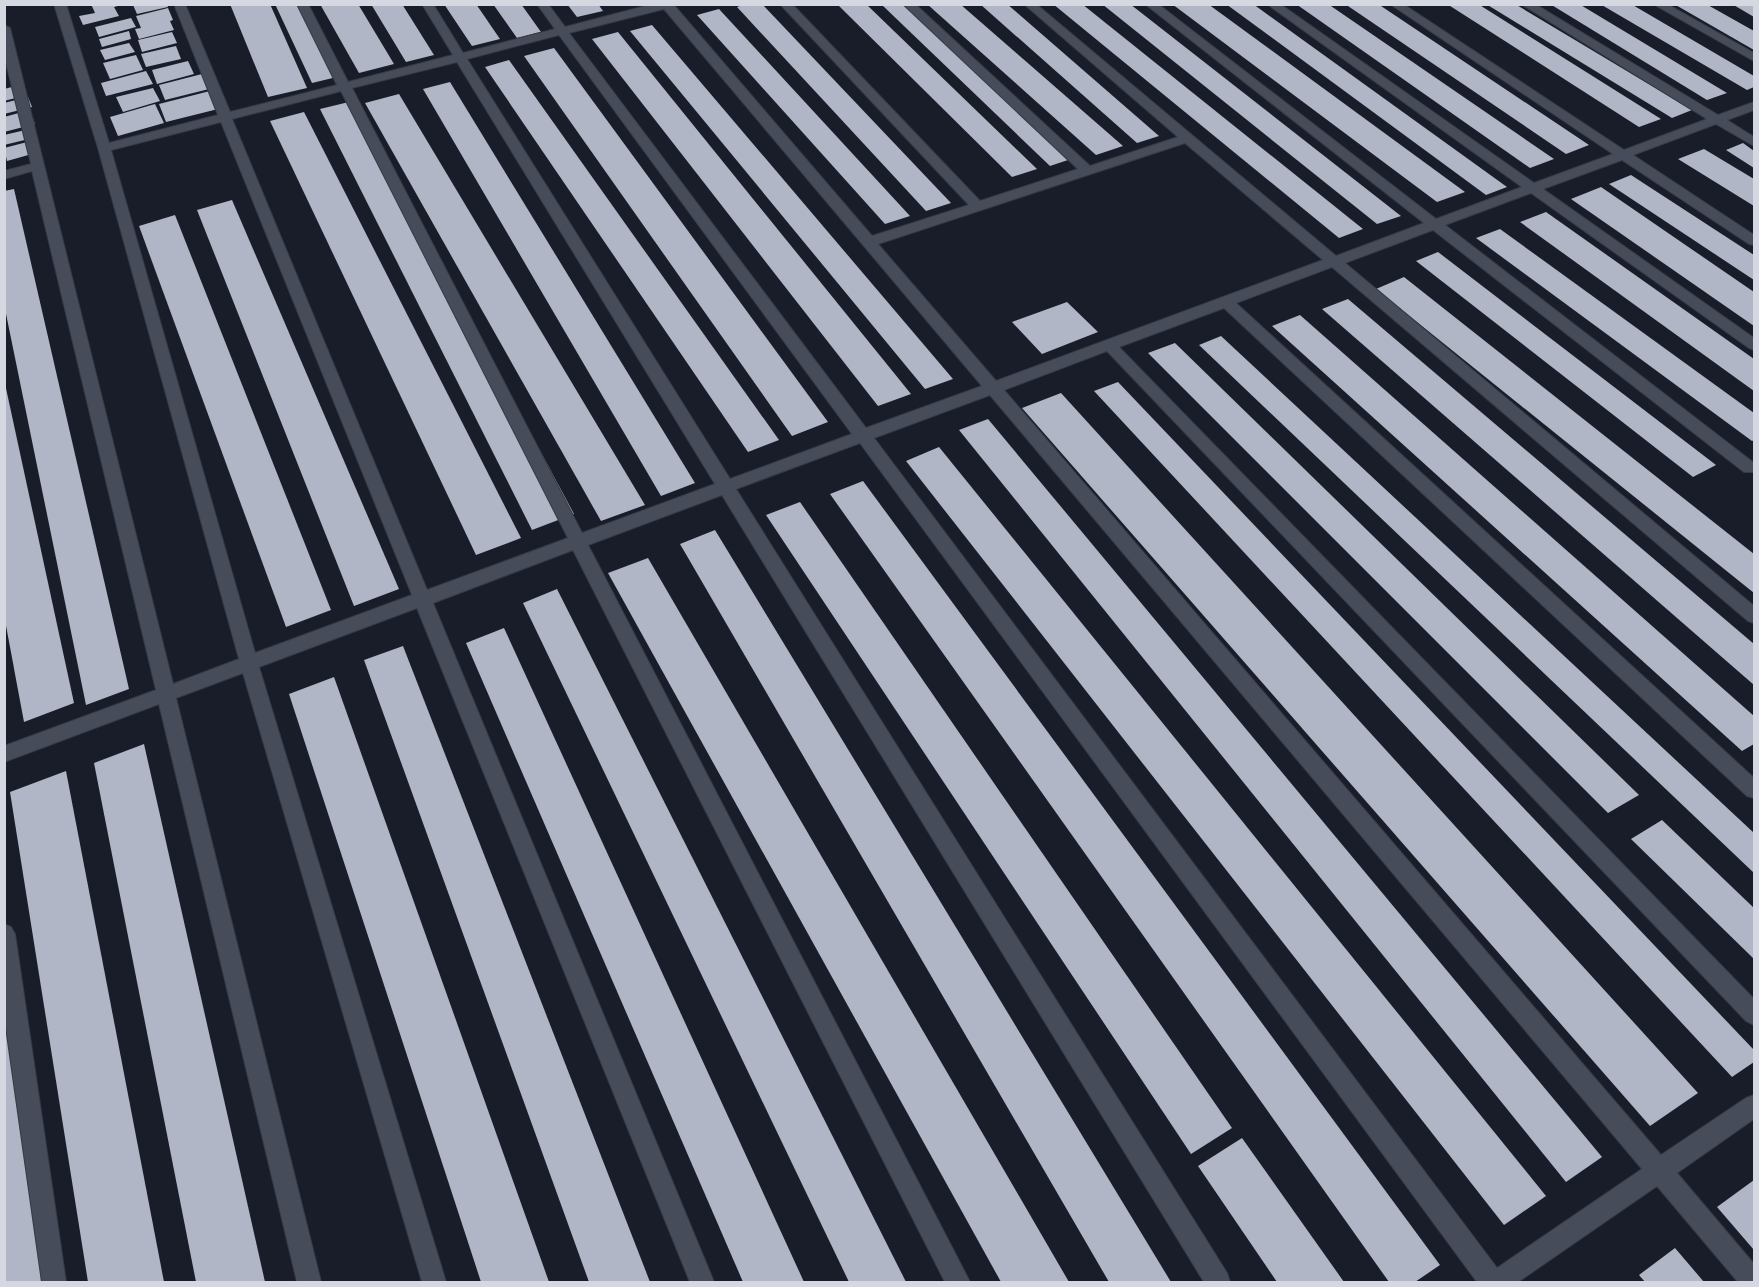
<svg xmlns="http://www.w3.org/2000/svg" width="1759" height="1287" viewBox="0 0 1759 1287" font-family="'Space Grotesk',sans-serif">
<rect width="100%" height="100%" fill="#191d29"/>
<g fill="#b0b6c6">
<polygon points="91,4 121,4 121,5 114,7 119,16 83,25 79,16 95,13"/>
<polygon points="135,4 167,4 168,7 137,14 133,5"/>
<polygon points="230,4 270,4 307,88 268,97"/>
<polygon points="275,4 304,4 341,76 312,83"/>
<polygon points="320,4 358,4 394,64 359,73"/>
<polygon points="371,4 402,4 434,55 406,62"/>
<polygon points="444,4 476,4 500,39 472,46"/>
<polygon points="493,4 521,4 541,32 517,38"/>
<polygon points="567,4 598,4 603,11 577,17"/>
<polygon points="745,4 762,4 951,203 926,211 737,7"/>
<polygon points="837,4 866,4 1037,169 1012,177"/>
<polygon points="881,4 913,4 1077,157 1050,166"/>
<polygon points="927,4 960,4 1123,146 1096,155"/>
<polygon points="980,4 1007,4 1159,136 1137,143"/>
<polygon points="1053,4 1082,4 1363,229 1339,238"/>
<polygon points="1102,4 1130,4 1401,216 1377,224"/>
<polygon points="1172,4 1208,4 1465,192 1437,202"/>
<polygon points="1226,4 1253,4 1507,187 1486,195"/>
<polygon points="1296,4 1328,4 1554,159 1530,168"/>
<polygon points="1345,4 1378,4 1589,145 1566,154"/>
<polygon points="1447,4 1478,4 1661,119 1639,127"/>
<polygon points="1486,4 1515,4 1692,110 1672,118"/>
<polygon points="1550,4 1579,4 1727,93 1707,100"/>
<polygon points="1600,4 1631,4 1754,76 1754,87 1747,90"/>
<polygon points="1674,4 1706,4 1754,31 1754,50"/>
<polygon points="1732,4 1754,6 1754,17"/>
<polygon points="168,8 173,20 170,21 174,30 139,39 135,29 141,28 136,16"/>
<polygon points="719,9 910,216 885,224 697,15"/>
<polygon points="131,18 136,27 99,37 95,27"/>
<polygon points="652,25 953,379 925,389 630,31"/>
<polygon points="129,31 131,39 102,47 99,39"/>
<polygon points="172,32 177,43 142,52 138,40"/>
<polygon points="618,32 911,394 878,406 592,39"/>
<polygon points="129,43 135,52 105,60 100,50"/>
<polygon points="176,46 181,59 146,67 141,54"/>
<polygon points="554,48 828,422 792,436 524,56"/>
<polygon points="136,55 143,70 110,79 103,63"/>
<polygon points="509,60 779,440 748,452 485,67"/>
<polygon points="188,61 194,74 157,84 152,70"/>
<polygon points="146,71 153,84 106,96 101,83"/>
<polygon points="202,74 209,89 165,100 159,85"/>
<polygon points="450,82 695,483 661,496 423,89"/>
<polygon points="24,84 27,95 4,101 4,89"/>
<polygon points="153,88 160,101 123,112 116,97"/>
<polygon points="210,91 218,109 166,122 159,104"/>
<polygon points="399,94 645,505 601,521 365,103"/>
<polygon points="28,97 32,107 4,114 4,103"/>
<polygon points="353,101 574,514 532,530 320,109"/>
<polygon points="155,104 164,123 118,136 110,117"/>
<polygon points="30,110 35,124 4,132 4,117"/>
<polygon points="304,112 521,538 476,555 270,121"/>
<polygon points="34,128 37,137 4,145 4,135"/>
<polygon points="35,140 39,152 7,161 4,148"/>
<polygon points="1743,143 1754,151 1754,168 1726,150"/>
<polygon points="1704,149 1754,179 1754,206 1678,159"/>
<polygon points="1631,175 1754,255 1754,280 1609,184"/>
<polygon points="1601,187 1754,292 1754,326 1571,199"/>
<polygon points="14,189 129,689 86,705 4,304 4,191"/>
<polygon points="232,200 399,589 354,606 197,210"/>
<polygon points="1546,212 1754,359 1754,391 1520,222"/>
<polygon points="175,215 331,610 286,627 139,226"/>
<polygon points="1500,229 1754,413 1754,440 1752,441 1476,238"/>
<polygon points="1438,252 1716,465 1693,477 1416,261"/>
<polygon points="1404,277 1754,554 1754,593 1376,289"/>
<polygon points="1348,299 1754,644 1754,685 1322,309"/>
<polygon points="1067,302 1098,332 1042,354 1012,322"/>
<polygon points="1300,315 1754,716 1754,744 1742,751 1272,326"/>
<polygon points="1221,336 1754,833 1754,873 1199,345"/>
<polygon points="1175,343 1639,795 1608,813 1148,353"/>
<polygon points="4,379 74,703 24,722 4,615"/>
<polygon points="1118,382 1754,1050 1754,1062 1732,1077 1094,391"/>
<polygon points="1061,393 1698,1093 1650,1126 1022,408"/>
<polygon points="988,419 1602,1157 1566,1182 959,430"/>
<polygon points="939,447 1546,1196 1504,1225 906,461"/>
<polygon points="863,481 1440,1265 1415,1282 1389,1282 830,494"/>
<polygon points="800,502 1232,1128 1191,1154 766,515"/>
<polygon points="715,530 1171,1282 1109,1282 680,544"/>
<polygon points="648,558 1069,1282 1001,1282 608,573"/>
<polygon points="557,589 906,1282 849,1282 523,603"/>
<polygon points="504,628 804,1282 743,1282 466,643"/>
<polygon points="403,646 650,1282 589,1282 364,660"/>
<polygon points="334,677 549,1282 481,1282 289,694"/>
<polygon points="144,744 265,1282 196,1282 94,763"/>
<polygon points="66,771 164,1282 88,1282 10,792"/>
<polygon points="1662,820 1754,908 1754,959 1631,839"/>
<polygon points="4,967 6,967 49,1282 4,1282"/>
<polygon points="1242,1138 1344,1282 1277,1282 1198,1166"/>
<polygon points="1754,1180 1754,1250 1717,1207"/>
<polygon points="1675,1248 1704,1282 1645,1282 1639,1275"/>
</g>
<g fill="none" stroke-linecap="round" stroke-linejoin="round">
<defs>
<g id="street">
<path d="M54 4H66L109 143 218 115 174 4H185L230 112 337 85 297 4H308L348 82 453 55 422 4H433L463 53 555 29 537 4H548L565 27 653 4H673L872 236 969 205 780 4H792L980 201 1078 169 903 4H915L1090 166 1178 137 1024 4H1036L1336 256 1424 223 1145 4H1158L1436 219 1522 187 1267 4H1280L1534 183 1613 154 1390 4H1403L1624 150 1707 119 1521 4H1535L1718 115 1754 102V110L1727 120 1754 137V146L1716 124 1633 155 1754 235V245L1749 244 1622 160 1543 189 1754 338V350L1749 348 1531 193 1445 225 1754 463V472H1744L1433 230 1345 263 1754 606V623L1748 621 1332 267 1236 303 1754 778V798L1747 796 1224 308 1119 347 1754 999V1025L1746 1021 1107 351 1004 390 1661 1155 1746 1098 1754 1095V1119L1677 1173 1754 1264V1282H1738L1657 1186 1518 1282H1477L860 443 736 489 1227 1273 1230 1282H1204L722 495 588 545 970 1282H945L573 550 433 603 714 1282H690L417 608 259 667 446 1282H422L243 673 176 698 321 1282H297L159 704 4 762V746L156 690 32 171 4 179V171L31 164 4 55V25L10 28 173 684 239 659 98 148ZM664 9 982 386 866 428 569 33ZM559 35 852 434 730 479 467 59ZM457 62 715 484 582 533 352 88ZM341 91 568 538 427 590 232 119ZM221 122 412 595 255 653 111 150ZM1185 143 1323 260 996 381 878 244ZM990 395 1642 1169 1497 1268 874 438Z"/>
<polygon points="1653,4 1667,4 1754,53 1754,61"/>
<polygon points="4,924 11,927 15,934 66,1282 42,1282 4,1013"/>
</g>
</defs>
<use href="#street" stroke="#373943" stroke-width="2"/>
<use href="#street" fill="#474c5a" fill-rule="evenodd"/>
</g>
<rect width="1759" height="1287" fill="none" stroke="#d5d8e1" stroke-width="12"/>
</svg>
